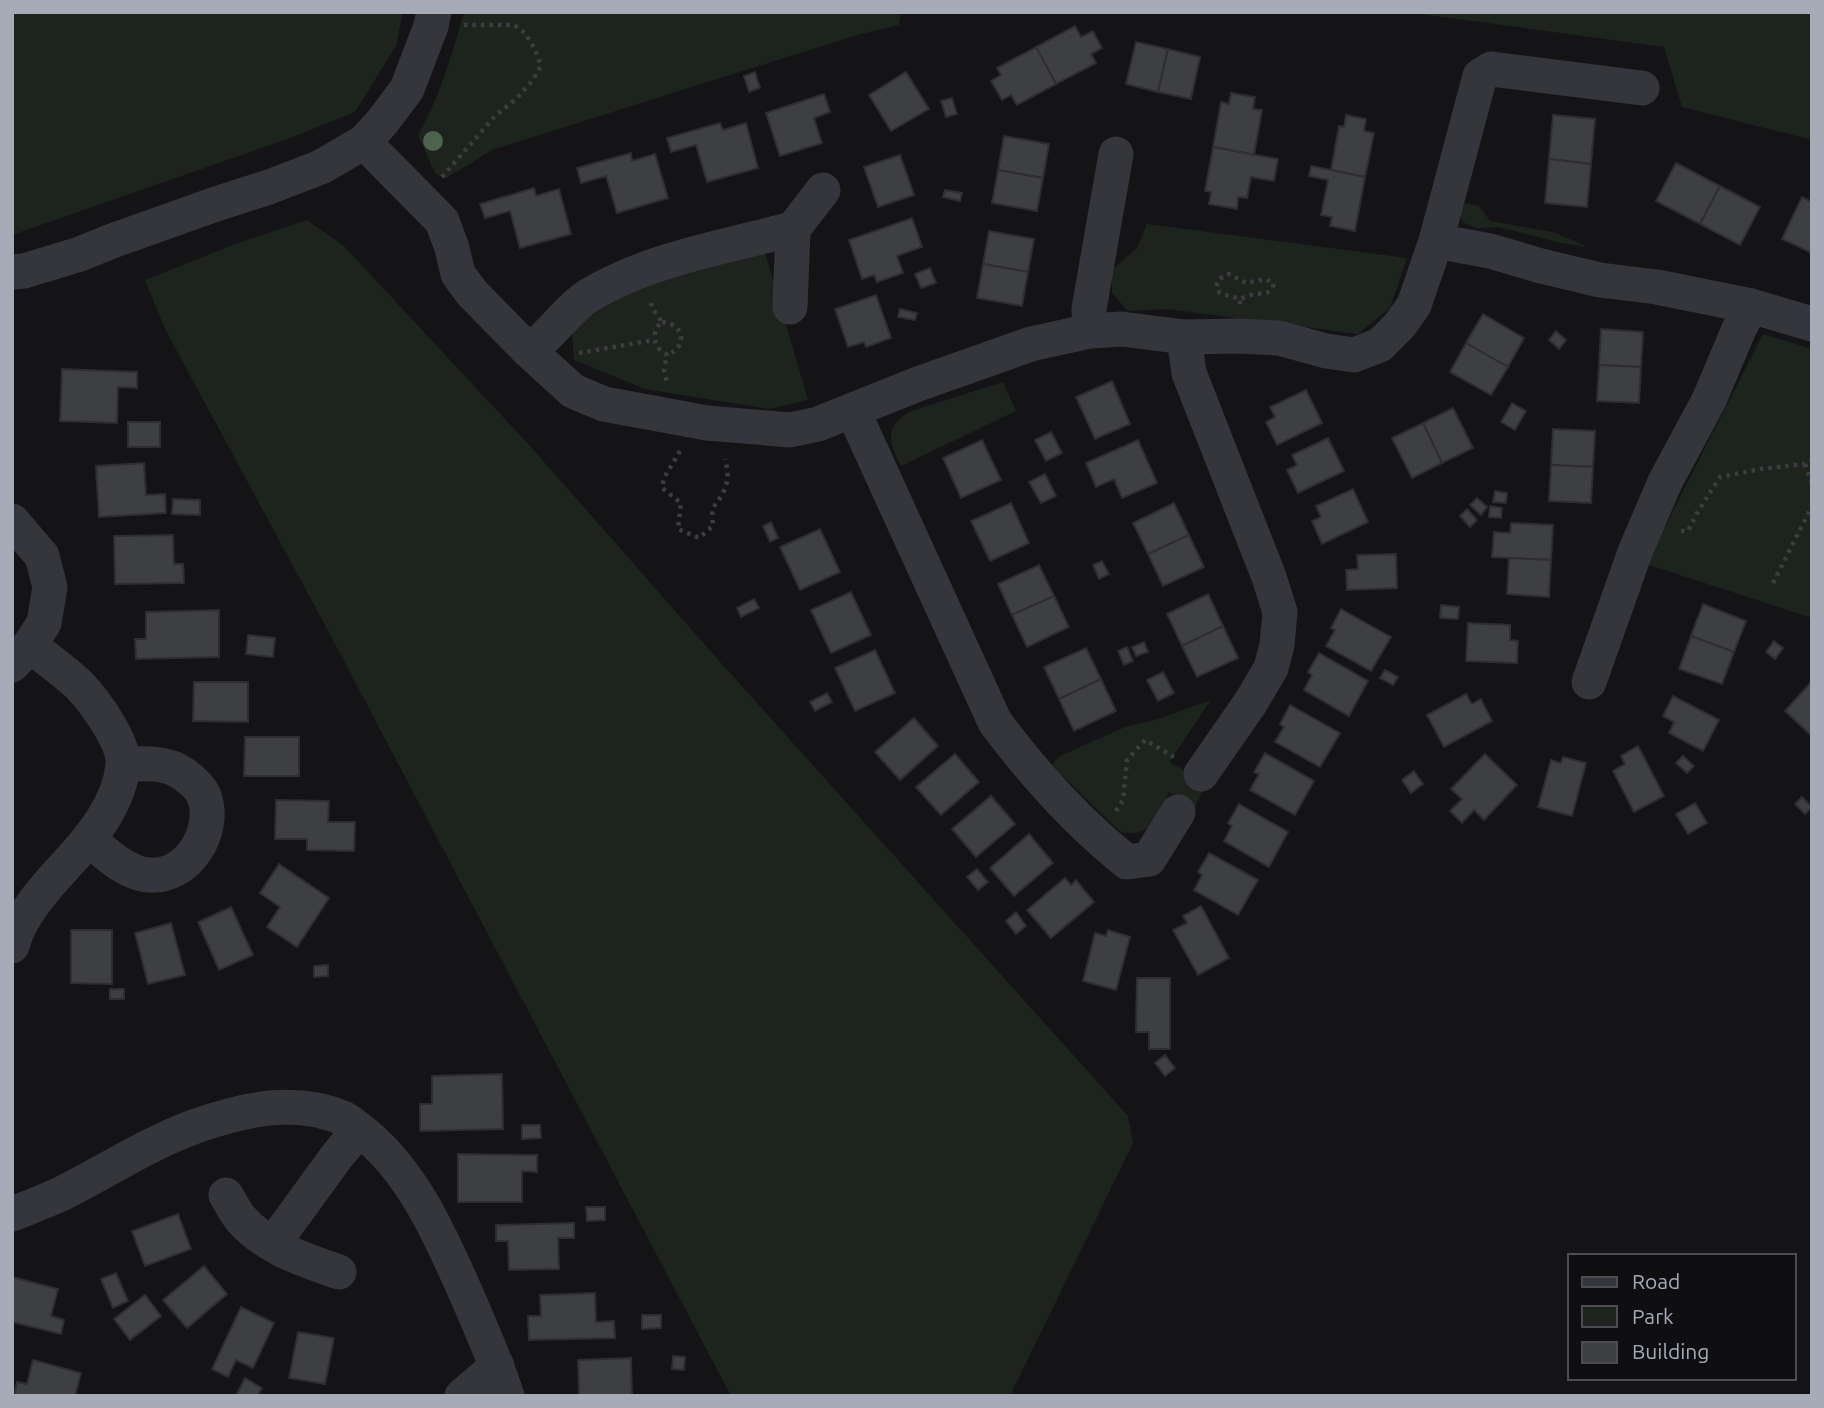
<svg xmlns="http://www.w3.org/2000/svg" width="1824" height="1408" viewBox="0 0 1824 1408" font-family="Ubuntu,sans-serif">
<rect width="100%" height="100%" fill="#141416"/>
<g fill="#1c241d">
<polygon points="12,12 403,12 396,46 355,112 293,137 12,235"/>
<path d="M464 12H901L899 25 857 35 492 150 445 179 435 173 418 135C440 96 452 55 464 12Z"/>
<polygon points="1405,12 1812,12 1812,140 1682,107 1664,47"/>
<polygon points="1458,202 1479,206 1490,221 1553,232 1588,247 1561,243 1498,227 1476,228 1462,222"/>
<polygon points="307,220 344,246 531,447 713,654 1128,1116 1133,1143 1010,1396 731,1396 333,640 165,329 145,280 235,244"/>
<polygon points="1147,224 1407,258 1390,308 1358,334 1167,309 1128,311 1112,293 1112,270 1137,248"/>
<polygon points="765,252 808,400 769,409 645,389 574,360 572,330 610,302 652,281"/>
<polygon points="1763,334 1812,349 1812,618 1646,564"/>
<path d="M1003 382 1016 411 901 466C888 441 884 426 911 411Z"/>
<path d="M1211 700 1169 762 1207 783 1195 807 1169 792C1161 809 1155 831 1134 833 1128 833 1123 833 1118 830L1052 765 1058 757 1125 727 1158 719Z"/>
</g>
<g fill="#3e3f43" stroke="#2e2e32" stroke-width="2">
<polygon points="1075,26 1081,37 1093,31 1102,48 1091,54 1096,63 1056,84 1036,47"/>
<polygon points="1136,42 1168,49 1158,92 1126,84"/>
<polygon points="1036,47 1056,84 1017,105 1011,95 1002,100 991,81 1001,75 997,68"/>
<polygon points="1168,49 1200,57 1191,99 1158,92"/>
<polygon points="755,72 760,88 749,92 744,76"/>
<polygon points="906,72 929,109 891,131 869,95"/>
<polygon points="1231,93 1255,97 1253,109 1262,110 1254,155 1213,147 1221,102 1229,104"/>
<polygon points="824,94 830,112 814,118 822,143 780,156 766,113"/>
<polygon points="952,98 957,114 946,117 941,101"/>
<polygon points="1346,115 1366,119 1364,131 1374,133 1365,177 1331,170 1339,126 1344,127"/>
<polygon points="1553,115 1595,119 1591,164 1549,159"/>
<polygon points="720,123 723,130 746,123 758,168 707,182 696,145 671,152 667,138"/>
<polygon points="1004,136 1049,144 1043,178 998,170"/>
<polygon points="1213,147 1278,159 1274,181 1251,177 1247,198 1238,197 1237,209 1209,204 1211,192 1205,191"/>
<polygon points="631,153 632,161 655,154 668,198 617,213 606,176 581,183 577,168"/>
<polygon points="900,155 914,195 878,207 864,167"/>
<polygon points="1549,159 1591,164 1587,207 1545,203"/>
<polygon points="1676,163 1720,186 1700,224 1656,201"/>
<polygon points="1311,166 1365,177 1355,231 1330,226 1332,217 1321,215 1328,180 1309,176"/>
<polygon points="998,170 1043,178 1037,211 992,203"/>
<polygon points="1720,186 1760,207 1740,245 1700,224"/>
<polygon points="534,188 536,196 559,189 571,234 520,248 510,211 485,218 480,204"/>
<polygon points="945,190 962,193 960,201 943,197"/>
<polygon points="1802,197 1812,202 1812,253 1782,239"/>
<polygon points="912,218 922,247 897,256 903,273 877,282 874,275 862,279 849,240"/>
<polygon points="989,231 1034,239 1028,272 983,264"/>
<polygon points="983,264 1028,272 1022,306 977,298"/>
<polygon points="930,268 936,283 921,288 915,274"/>
<polygon points="876,295 891,338 866,347 864,342 848,347 835,309"/>
<polygon points="900,309 917,313 915,320 898,317"/>
<polygon points="1483,314 1524,338 1508,367 1466,343"/>
<polygon points="1601,329 1643,332 1641,367 1599,365"/>
<polygon points="1556,331 1566,340 1559,349 1549,340"/>
<polygon points="1466,343 1508,367 1491,395 1450,372"/>
<polygon points="1599,365 1641,367 1639,403 1597,401"/>
<polygon points="62,369 137,372 137,388 118,387 117,423 60,421"/>
<polygon points="1112,381 1130,424 1095,439 1076,397"/>
<polygon points="1306,390 1322,423 1277,445 1266,422 1275,417 1270,407"/>
<polygon points="1512,403 1526,411 1515,430 1501,422"/>
<polygon points="1453,408 1473,448 1442,463 1423,423"/>
<rect x="128" y="422" width="32" height="25"/>
<polygon points="1423,423 1442,463 1412,478 1392,438"/>
<polygon points="1553,429 1595,431 1593,467 1551,465"/>
<polygon points="1051,432 1062,453 1046,461 1035,440"/>
<polygon points="1328,438 1344,471 1298,493 1287,470 1297,465 1292,455"/>
<polygon points="982,440 1001,480 961,498 943,458"/>
<polygon points="1138,440 1157,483 1122,498 1114,479 1096,487 1086,463"/>
<polygon points="144,463 146,495 165,494 166,513 99,517 96,466"/>
<polygon points="1551,465 1593,467 1591,503 1549,501"/>
<polygon points="1045,474 1056,496 1041,503 1029,482"/>
<polygon points="1353,489 1368,522 1322,544 1312,521 1321,517 1316,506"/>
<polygon points="1495,491 1507,493 1506,503 1493,502"/>
<polygon points="1477,498 1487,507 1481,515 1470,505"/>
<polygon points="173,499 200,500 200,515 172,514"/>
<polygon points="1011,503 1029,543 990,561 971,521"/>
<polygon points="1174,503 1189,535 1148,554 1133,523"/>
<polygon points="1490,506 1502,508 1501,518 1489,517"/>
<polygon points="1467,509 1477,520 1470,527 1460,516"/>
<polygon points="771,522 778,538 770,542 763,526"/>
<polygon points="1511,523 1553,525 1551,560 1492,557 1494,532 1510,533"/>
<polygon points="820,529 840,572 800,590 780,547"/>
<polygon points="173,535 174,564 183,564 184,583 115,584 114,536"/>
<polygon points="1189,535 1204,567 1163,586 1148,554"/>
<polygon points="1396,554 1397,588 1347,590 1346,570 1358,569 1357,555"/>
<polygon points="1509,558 1551,560 1549,597 1507,594"/>
<polygon points="1102,561 1109,574 1099,579 1093,565"/>
<polygon points="1039,565 1054,596 1012,615 998,584"/>
<polygon points="851,592 871,635 831,653 811,610"/>
<polygon points="1208,594 1223,626 1182,646 1167,614"/>
<polygon points="1054,596 1069,627 1027,647 1012,615"/>
<polygon points="754,599 759,608 741,617 737,608"/>
<polygon points="1703,604 1746,621 1734,652 1691,636"/>
<polygon points="1441,605 1459,607 1458,619 1440,618"/>
<polygon points="1341,609 1391,637 1371,671 1326,646 1335,630 1331,628"/>
<polygon points="219,610 219,657 136,659 135,639 146,639 146,612"/>
<polygon points="1468,623 1510,625 1510,640 1518,641 1517,663 1466,661"/>
<polygon points="1223,626 1238,658 1197,677 1182,646"/>
<polygon points="248,635 275,638 273,657 246,654"/>
<polygon points="1691,636 1734,652 1722,684 1679,669"/>
<polygon points="1774,641 1783,648 1775,659 1766,652"/>
<polygon points="1144,642 1148,652 1136,656 1132,647"/>
<polygon points="1127,647 1133,661 1124,665 1118,651"/>
<polygon points="1086,648 1101,679 1059,699 1044,667"/>
<polygon points="875,650 895,693 855,711 835,668"/>
<polygon points="1319,653 1368,681 1349,716 1304,690 1312,675 1308,672"/>
<polygon points="1385,670 1398,677 1393,685 1380,678"/>
<polygon points="1163,672 1174,693 1158,701 1147,680"/>
<polygon points="1101,679 1116,711 1074,731 1059,699"/>
<polygon points="1812,681 1812,734 1811,735 1785,711"/>
<polygon points="194,682 248,682 248,722 193,721"/>
<polygon points="827,693 832,702 815,711 810,702"/>
<polygon points="1466,694 1472,704 1481,699 1492,721 1444,747 1427,715"/>
<polygon points="1673,696 1719,720 1703,751 1669,733 1674,722 1663,716"/>
<polygon points="1290,705 1340,733 1320,767 1275,742 1284,727 1280,724"/>
<polygon points="914,718 938,746 900,780 875,752"/>
<polygon points="245,737 299,737 299,776 244,776"/>
<polygon points="1638,746 1664,796 1634,812 1613,771 1625,764 1621,756"/>
<polygon points="1265,753 1314,781 1295,815 1250,790 1259,774 1254,772"/>
<polygon points="955,754 979,782 941,815 916,787"/>
<polygon points="1485,754 1517,785 1484,820 1474,810 1462,823 1450,811 1462,799 1451,789"/>
<polygon points="1683,756 1694,766 1687,773 1676,763"/>
<polygon points="1563,757 1586,763 1572,816 1538,807 1551,760 1561,763"/>
<polygon points="1414,771 1423,784 1411,793 1402,780"/>
<polygon points="991,796 1015,824 976,857 952,829"/>
<polygon points="1802,797 1812,807 1805,814 1795,804"/>
<polygon points="276,800 329,801 328,822 355,822 354,851 307,850 307,839 275,839"/>
<polygon points="1695,803 1707,823 1688,834 1676,814"/>
<polygon points="1239,804 1288,832 1269,867 1224,841 1232,826 1228,823"/>
<polygon points="1029,834 1053,863 1014,896 990,868"/>
<polygon points="1209,853 1258,880 1238,915 1194,890 1202,875 1198,872"/>
<polygon points="279,864 329,898 297,947 267,927 280,907 260,893"/>
<polygon points="977,869 988,882 978,890 967,877"/>
<polygon points="1065,878 1071,885 1076,880 1094,902 1051,938 1027,910"/>
<polygon points="1201,906 1229,958 1198,975 1173,930 1187,923 1183,916"/>
<polygon points="231,907 253,955 219,970 198,922"/>
<polygon points="1016,912 1026,926 1016,934 1006,921"/>
<polygon points="171,923 185,975 148,984 135,933"/>
<polygon points="71,930 112,930 112,984 71,983"/>
<polygon points="1108,930 1130,937 1116,990 1083,981 1095,933 1106,936"/>
<polygon points="328,965 328,976 314,977 314,966"/>
<polygon points="1137,978 1170,978 1170,1049 1149,1049 1149,1032 1136,1032"/>
<rect x="110" y="989" width="14" height="10"/>
<polygon points="1165,1055 1175,1068 1165,1076 1155,1063"/>
<polygon points="502,1074 503,1129 420,1131 420,1104 432,1104 432,1076"/>
<polygon points="522,1125 540,1125 541,1138 522,1139"/>
<polygon points="458,1154 537,1155 537,1172 522,1171 522,1202 458,1202"/>
<polygon points="586,1207 605,1207 605,1220 587,1221"/>
<polygon points="178,1214 191,1249 145,1266 132,1231"/>
<polygon points="574,1223 574,1238 558,1238 559,1269 509,1270 508,1241 496,1241 496,1225"/>
<polygon points="204,1266 227,1294 187,1328 163,1300"/>
<polygon points="116,1273 128,1301 113,1308 101,1279"/>
<polygon points="12,1277 58,1289 51,1316 64,1320 61,1334 12,1322"/>
<polygon points="595,1293 596,1322 614,1321 615,1338 529,1340 528,1316 541,1316 540,1295"/>
<polygon points="145,1295 161,1316 130,1340 114,1319"/>
<polygon points="241,1307 274,1323 253,1368 236,1360 228,1377 212,1369"/>
<polygon points="642,1315 661,1315 661,1328 642,1329"/>
<polygon points="298,1332 334,1338 325,1384 289,1378"/>
<polygon points="673,1356 685,1357 684,1370 672,1369"/>
<polygon points="631,1358 632,1396 579,1396 578,1360"/>
<polygon points="33,1360 81,1373 75,1396 14,1396 17,1382 27,1384"/>
<polygon points="245,1378 262,1388 257,1396 236,1396"/>
</g>
<g fill="none" stroke-linecap="round" stroke-linejoin="round">
<g stroke="#3b3d42" stroke-width="4.5" stroke-dasharray="3.5 5" stroke-linecap="butt">
<polyline points="442,177 495,116 516,99 532,81 541,66 535,49 525,33 514,25 463,25"/>
<path d="M651 303 652 308 662 322C650 333 653 347 667 355L664 370 667 383"/>
<path d="M1240 304V299L1220 293 1216 287 1219 279 1229 274 1246 283 1266 279 1274 284C1270 294 1266 293 1257 294 1251 294 1245 297 1240 299"/>
<path d="M662 322C685 324 688 347 667 355"/>
<polyline points="579,353 654,340"/>
<path d="M680 451 664 478 662 488 681 503 678 529 699 538 713 526 712 509C726 491 731 481 725 459"/>
<polyline points="1805,464 1812,483"/>
<polyline points="1681,531 1688,531 1697,513 1720,477 1760,469 1805,464 1812,460"/>
<polyline points="1773,583 1812,506"/>
<polyline points="1116,811 1123,800 1127,760 1145,740 1174,757"/>
</g>
<g stroke="#35363b" stroke-width="35">
<polyline points="364,142 442,221 452,248 458,274 472,293 528,350 573,391 604,404 707,423 790,430 818,424 918,384 1031,344 1090,331 1122,329 1184,337 1239,336 1279,338 1326,351 1354,355 1380,345 1400,325 1414,305 1436,241 1480,76 1491,69 1642,88"/>
<polyline points="1436,241 1490,251 1541,266 1600,280 1657,287 1751,306 1812,324"/>
<polyline points="12,272 24,271 80,254 112,241 216,204 269,187 321,167 364,142 383,121 407,89 431,26 434,12"/>
<polyline points="790,307 793,229 823,190"/>
<polyline points="1090,331 1089,309 1116,154"/>
<polyline points="1184,337 1189,373 1269,577 1280,612 1277,645 1271,668 1251,702 1201,774"/>
<path d="M528 350C534 346 540 342 545 337 560 323 571 307 588 296 646 260 727 246 793 229"/>
<path d="M853 411 995 722C1033 773 1077 822 1127 862L1149 859 1178 812"/>
<polyline points="12,521 42,556 50,587 44,623 25,652 12,665"/>
<polyline points="1589,682 1635,552 1665,482 1709,400 1739,329 1751,306"/>
<path d="M89 839C105 853 126 873 148 875 188 879 217 831 204 796 200 786 186 775 177 770 161 762 141 764 124 764"/>
<path d="M12 946C20 915 44 889 65 866 91 838 119 805 123 765 125 743 95 702 80 686 65 671 46 659 30 645"/>
<path d="M226 1195C231 1203 235 1212 241 1219 266 1248 304 1260 339 1272"/>
<path d="M12 1214C28 1208 45 1201 61 1194 107 1171 150 1142 199 1125 245 1109 296 1098 343 1118 349 1121 355 1126 360 1130 412 1169 442 1239 468 1298 482 1330 496 1362 507 1396"/>
<polyline points="273,1244 337,1156 359,1130"/>
<polyline points="462,1396 497,1366"/>
</g>
</g>
<circle fill="#4c634e" cx="433" cy="141" r="10"/>
<rect width="1824" height="1408" fill="none" stroke="#a5abb7" stroke-width="28"/>
<rect x="1568" y="1254" width="228" height="126" fill="#0f0f11" stroke="#4b4d53" stroke-width="2"/>
<rect x="1582" y="1277" width="35" height="10" fill="#35363b" stroke="#4b4d53" stroke-width="2"/>
<text x="1632" y="1289" font-size="21" fill="#a5abb7">Road</text>
<rect x="1582" y="1306" width="35" height="21" fill="#1c241d" stroke="#4b4d53" stroke-width="2"/>
<text x="1632" y="1324" font-size="21" fill="#a5abb7">Park</text>
<rect x="1582" y="1342" width="35" height="21" fill="#3e3f43" stroke="#4b4d53" stroke-width="2"/>
<text x="1632" y="1359" font-size="21" fill="#a5abb7">Building</text>
</svg>
